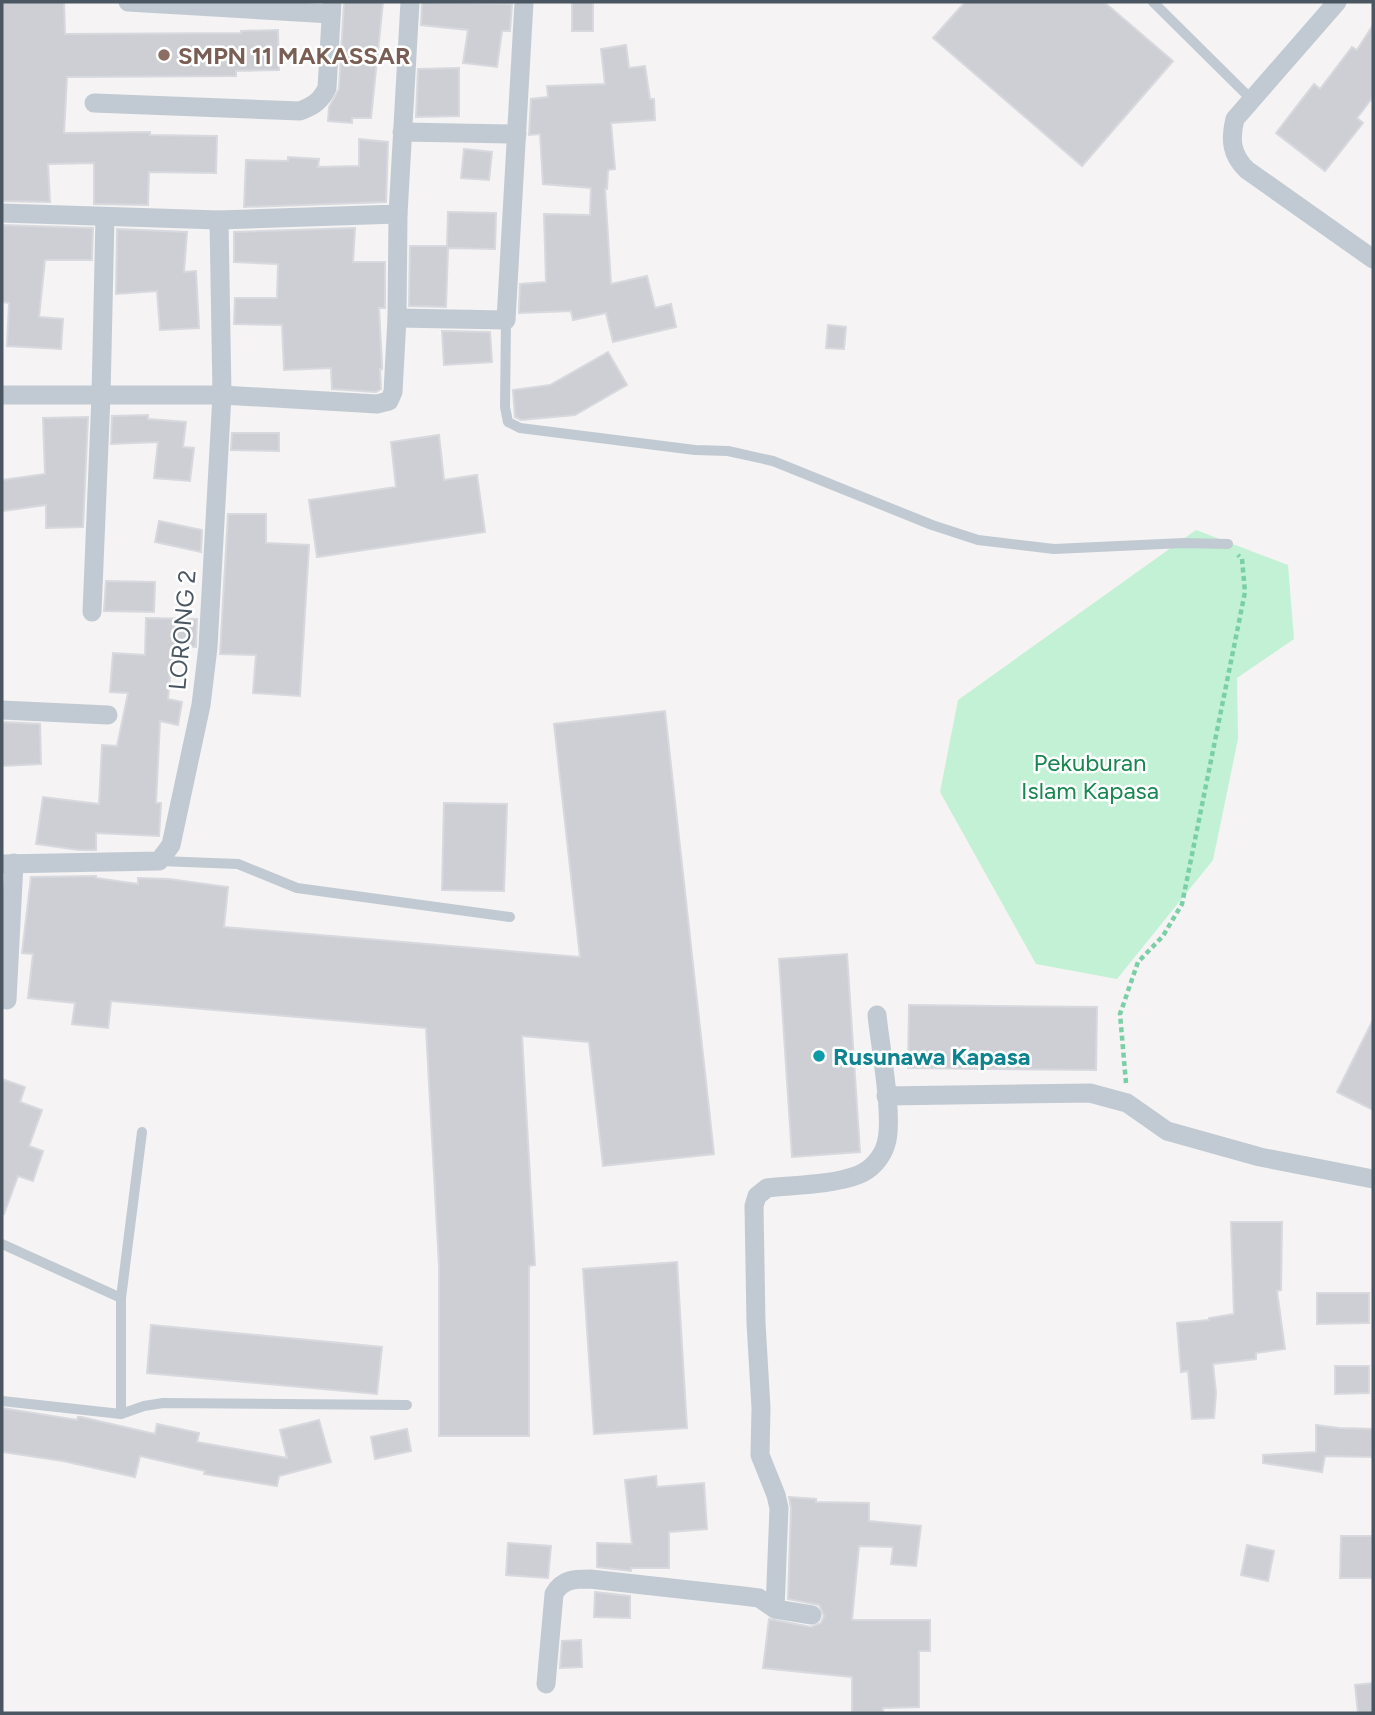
<svg xmlns="http://www.w3.org/2000/svg" width="1375" height="1715" viewBox="0 0 1375 1715" font-family="Figtree,sans-serif">
<rect width="100%" height="100%" fill="#f5f3f3"/>
<!-- green -->
<polygon fill="#c3f1d5" points="1196,530 1288,565 1294,639 1237,678 1238,739 1213,860 1117,979 1036,964 940,792 958,700"/>
<!-- building -->
<g fill="#cdcfd5" stroke="#d7d9de" stroke-width="2">
<polygon points="2,2 64,2 65,34 241,33 241,31 278,30 279,70 236,71 236,76 67,77 64,133 150,132 150,135 217,136 216,173 149,172 148,205 94,204 94,163 48,164 50,202 2,201"/>
<polygon points="344,2 383,2 371,118 352,118 352,123 328,121 329,107 339,89"/>
<polygon points="422,2 512,4 510,31 502,31 497,67 463,63 468,30 421,25"/>
<rect x="572" y="2" width="21" height="29"/>
<polygon points="965,2 1104,2 1173,61 1082,166 933,38"/>
<polygon points="1373,25 1373,97 1357,118 1363,123 1325,171 1276,133 1314,84 1320,89 1352,47 1357,50"/>
<polygon points="626,45 629,68 645,66 650,99 654,99 655,120 611,123 615,169 608,170 607,189 605,189 611,284 647,276 655,308 671,304 676,327 613,342 606,313 573,320 571,311 519,313 519,307 520,284 546,282 544,214 590,215 591,188 543,184 540,134 529,135 531,99 548,97 547,86 605,84 601,49"/>
<polygon points="459,68 459,116 416,117 418,69"/>
<polygon points="359,139 388,142 386,202 244,207 246,160 288,161 288,157 319,159 318,167 359,166"/>
<polygon points="464,149 492,152 489,180 461,178"/>
<polygon points="448,212 496,213 495,249 448,248 446,307 409,306 410,246 447,246"/>
<polygon points="2,225 93,228 92,260 45,260 39,317 63,319 61,349 7,346 9,303 2,302"/>
<polygon points="355,228 353,262 385,262 385,308 379,308 382,364 382,369 380,369 381,389 376,392 332,389 331,368 284,370 282,325 234,324 235,298 277,298 278,264 234,262 234,232"/>
<polygon points="117,229 187,232 184,272 196,271 199,328 160,330 157,291 116,294"/>
<polygon points="828,325 846,327 844,349 826,348"/>
<polygon points="442,331 490,332 492,362 444,365"/>
<polygon points="608,352 627,385 575,415 521,420 515,417 513,390 550,385"/>
<polygon points="148,415 148,419 186,422 183,447 194,448 190,481 154,478 158,442 111,444 112,416"/>
<polygon points="88,417 83,527 46,528 46,505 2,511 2,480 45,474 43,418"/>
<polygon points="232,433 279,433 279,451 231,450"/>
<polygon points="439,435 444,480 477,475 485,532 317,557 309,500 396,487 391,442"/>
<polygon points="228,514 266,514 266,543 309,545 300,696 253,693 256,655 220,654"/>
<polygon points="159,521 202,530 201,552 155,542"/>
<polygon points="106,581 155,582 154,612 104,611"/>
<polygon points="146,618 197,619 196,647 173,646 168,699 182,702 178,725 160,721 156,803 161,803 159,836 96,833 96,850 79,850 36,844 43,797 99,804 102,745 117,746 128,693 110,692 113,653 145,655"/>
<polygon points="665,711 714,1154 603,1166 589,1042 522,1036 535,1265 529,1266 529,1436 439,1436 439,1266 426,1028 111,1001 108,1028 72,1024 75,1003 28,998 33,954 22,953 31,877 96,876 96,878 138,884 138,878 169,879 228,887 224,927 580,957 554,724"/>
<polygon points="2,722 40,724 41,764 2,766"/>
<polygon points="444,803 507,804 504,891 442,890"/>
<polygon points="847,954 860,1152 792,1157 779,959"/>
<polygon points="909,1005 1097,1007 1096,1070 908,1068"/>
<polygon points="1373,1020 1373,1110 1337,1092"/>
<polygon points="2,1079 25,1087 20,1102 42,1110 29,1146 43,1151 33,1181 18,1176 4,1214 2,1214"/>
<polygon points="1231,1222 1282,1222 1281,1290 1277,1291 1285,1349 1256,1353 1256,1359 1213,1364 1216,1393 1214,1418 1192,1419 1188,1371 1181,1372 1177,1323 1209,1320 1209,1318 1234,1314"/>
<polygon points="677,1262 687,1428 594,1434 583,1269"/>
<polygon points="1317,1293 1369,1293 1369,1323 1317,1324"/>
<polygon points="151,1325 382,1347 377,1394 147,1373"/>
<polygon points="1335,1366 1369,1366 1369,1393 1335,1394"/>
<polygon points="2,1408 77,1420 78,1417 81,1417 155,1434 157,1424 199,1433 197,1442 287,1458 280,1430 319,1420 331,1462 279,1476 277,1486 204,1474 205,1471 140,1456 135,1477 63,1461 2,1452"/>
<polygon points="1316,1425 1339,1428 1373,1429 1372,1457 1325,1456 1322,1472 1263,1463 1263,1455 1316,1452"/>
<polygon points="407,1429 411,1451 375,1459 371,1437"/>
<polygon points="656,1476 657,1487 704,1483 707,1529 669,1532 669,1568 631,1568 631,1571 597,1567 597,1543 632,1544 625,1480"/>
<polygon points="789,1497 816,1499 816,1502 869,1503 869,1521 921,1526 916,1566 891,1564 893,1547 859,1546 852,1620 930,1620 930,1651 919,1651 919,1707 883,1708 883,1713 852,1713 852,1677 763,1668 769,1619 811,1627 821,1623 824,1616 819,1605 788,1599 791,1508"/>
<polygon points="1341,1536 1372,1536 1372,1578 1340,1578"/>
<polygon points="508,1543 551,1546 548,1578 506,1575"/>
<polygon points="1247,1545 1274,1551 1268,1581 1241,1575"/>
<polygon points="595,1592 630,1596 630,1618 594,1617"/>
<polygon points="581,1640 582,1667 560,1668 562,1641"/>
<polygon points="1373,1683 1373,1713 1358,1713 1355,1685"/>
</g>
<g fill="none" stroke-linecap="round" stroke-linejoin="round">
<!-- path -->
<polyline stroke="#7ad0a6" stroke-width="4.5" stroke-dasharray="5 3.5" stroke-linecap="butt" points="1126,1083 1120,1014 1138,962 1163,936 1182,904 1245,592 1242,559 1238,555"/>
<!-- lane -->
<g stroke="#c1cad2" stroke-width="10">
<polyline points="1153,2 1251,99"/>
<polyline points="506,320 505,407 508,422 520,428 695,450 728,451 773,461 932,525 978,540 1054,549 1184,543 1228,544"/>
<polyline points="160,861 238,864 297,888 510,917"/>
<polyline points="2,1244 121,1298 142,1132"/>
<polyline points="2,1401 121,1414 144,1406 163,1403 407,1405"/>
<polyline points="121,1414 121,1298"/>
</g>
<!-- street -->
<g stroke="#c1cad2" stroke-width="19">
<polyline points="128,2 331,14"/>
<path d="M1337 2 1235 119C1230 139 1231 155 1247 170L1373 259"/>
<path d="M94 103 300 111C313 106 321 101 327 88L332 2"/>
<polyline points="402,132 517,134"/>
<polyline points="2,213 219,220 398,214 410,2"/>
<polyline points="397,318 506,320 524,2"/>
<polyline points="2,395 222,395 219,220"/>
<polyline points="92,612 101,396 105,217"/>
<polyline points="2,710 108,715"/>
<polyline points="2,864 159,861 171,845 201,705 208,647 222,395 377,404 389,401 393,392 397,318 398,214"/>
<polyline points="7,1000 14,863"/>
<polyline points="886,1096 1090,1093 1127,1103 1167,1131 1260,1157 1373,1179"/>
<path d="M812 1615 775 1609 779 1508 776 1495 760 1455 761 1408 756 1323 754 1206 757 1196 767 1188C794 1185 832 1185 858 1175 871 1170 882 1158 886 1144 894 1118 880 1046 877 1015"/>
<path d="M546 1684 554 1594C562 1579 575 1579 590 1579L743 1596 759 1598 775 1609"/>
</g>
</g>
<!-- markers -->
<circle fill="#8d6e63" stroke="#fff" stroke-width="2.5" cx="164" cy="55" r="7"/>
<circle fill="#0f9aa8" stroke="#fff" stroke-width="2.5" cx="819" cy="1056" r="7"/>
<g text-anchor="middle" dominant-baseline="central" stroke-width="5" stroke-linejoin="round" paint-order="stroke">
<!-- education labels -->
<g font-size="24" font-weight="bold" fill="#785e54" stroke="#fff" text-anchor="start">
<text x="178" y="55">SMPN 11 MAKASSAR</text>
</g>
<!-- street labels -->
<g font-size="24" fill="#4a5661" stroke="#fff">
<text transform="translate(182 630) rotate(-85)">LORONG 2</text>
</g>
<!-- park labels -->
<g font-size="24" fill="#17864f" stroke="#fff">
<text x="1090" y="762">Pekuburan<tspan x="1090" dy="28">Islam Kapasa</tspan></text>
</g>
<!-- culture labels -->
<g font-size="24" font-weight="bold" fill="#0d838f" stroke="#fff" text-anchor="start">
<text x="833" y="1056">Rusunawa Kapasa</text>
</g>
</g>
<!-- border -->
<rect width="1375" height="1715" fill="none" stroke="#4a5661" stroke-width="7"/>
</svg>
